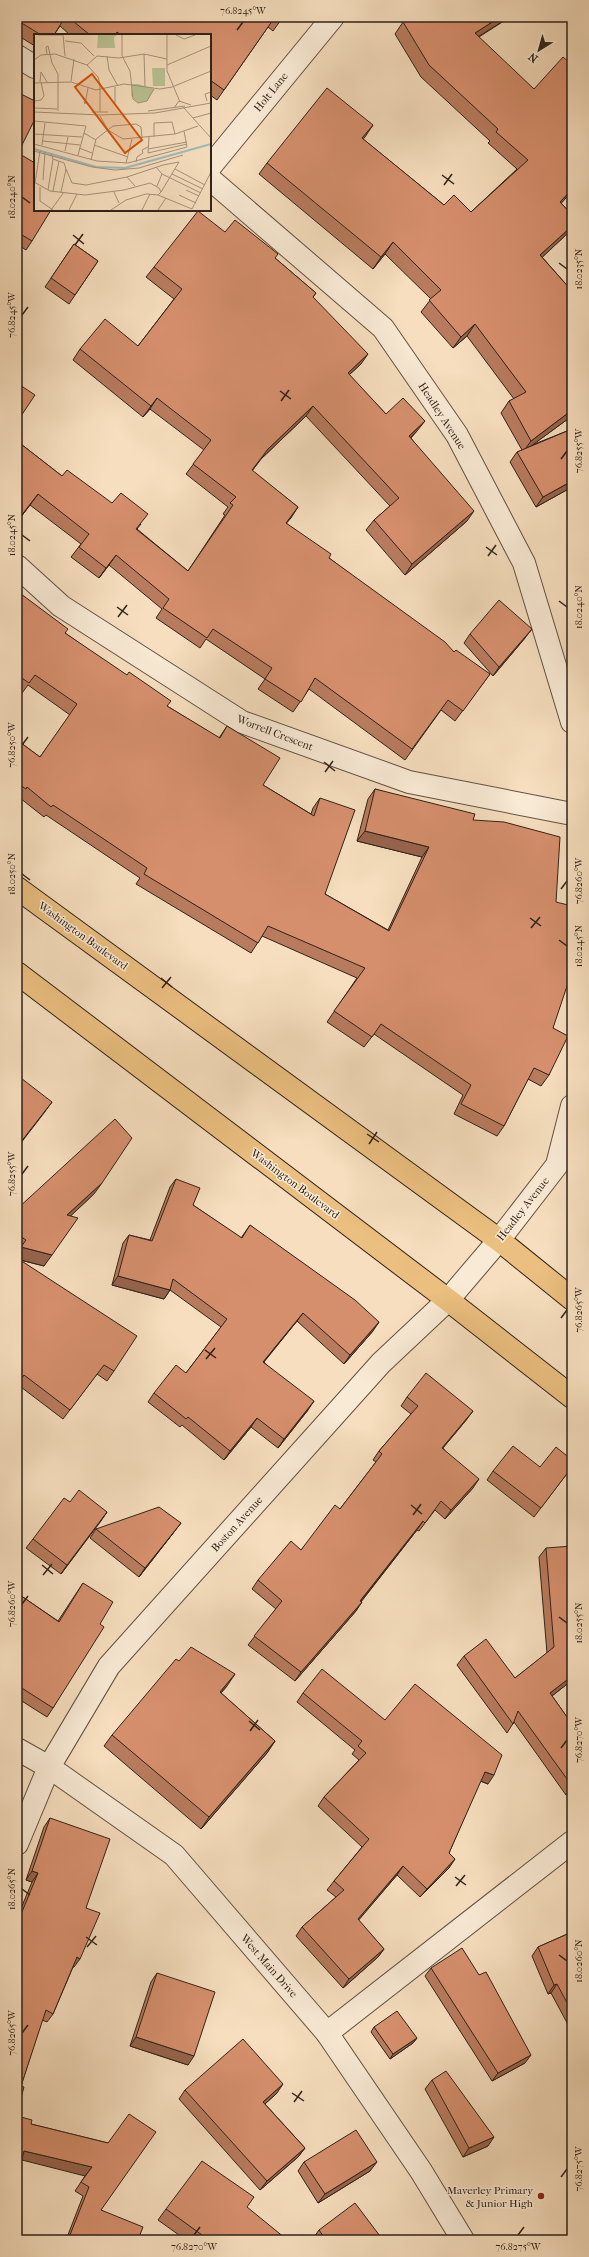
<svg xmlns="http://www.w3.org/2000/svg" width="589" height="2257" viewBox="0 0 589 2257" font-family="'IM FELL French Canon',serif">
<rect width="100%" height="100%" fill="#f6debe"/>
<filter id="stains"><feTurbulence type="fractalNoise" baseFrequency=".005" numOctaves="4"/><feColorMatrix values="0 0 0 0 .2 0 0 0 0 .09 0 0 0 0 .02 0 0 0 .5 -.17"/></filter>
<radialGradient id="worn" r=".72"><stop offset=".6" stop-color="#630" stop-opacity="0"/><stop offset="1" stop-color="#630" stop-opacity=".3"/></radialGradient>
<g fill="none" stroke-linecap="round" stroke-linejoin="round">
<!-- street casing -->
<g stroke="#625142" stroke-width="24">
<g id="street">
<polyline points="17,56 35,67"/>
<polyline points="210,167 333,17"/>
<polyline points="210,179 383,328 457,435 524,563 572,722"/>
<polyline points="17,566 61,606 242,722 409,782 572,814"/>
<polyline points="17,1749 49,1767 174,1855 327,2033 421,2171 463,2240"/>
<polyline points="17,1844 49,1767 109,1666 381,1363 448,1300 499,1240 557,1165 572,1106"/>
<polyline points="327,2033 572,1842"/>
</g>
</g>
<!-- highway casing -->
<g stroke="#302218" stroke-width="24">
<g id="highway">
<polyline points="17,888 499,1240 572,1299"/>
<polyline points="17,973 448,1300 572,1397"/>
</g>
</g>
<!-- street -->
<use href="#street" stroke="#f9ead5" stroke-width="22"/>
<!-- highway -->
<use href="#highway" stroke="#ebbf7f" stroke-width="22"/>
</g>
<!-- wall -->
<g fill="#b87b5e" stroke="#302218">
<polygon points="17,17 283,17 273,31 268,27 217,100 210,95 210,35 70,35 60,26 54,35 35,35 35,46 17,35"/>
<polygon points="510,17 479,37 561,203 572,215 572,228 569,232 542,257 572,291 572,416 532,445 572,429 572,487 536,507 510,462 517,452 522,450 501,413 509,401 514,399 467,336 453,348 421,312 431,299 385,254 373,269 259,174 267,163 363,139 444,205 471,212 517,169 488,143 490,141 421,77 395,34 403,22"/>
<polygon points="17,92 18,153 32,241 26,250 17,244"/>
<polygon points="225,232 275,258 316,293 313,297 361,364 349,375 386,414 417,431 411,438 467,521 405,575 366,530 374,520 390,506 306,416 261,459 252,471 298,507 286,523 329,558 454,652 490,674 455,721 441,710 405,760 309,689 293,712 258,689 265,679 206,639 200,648 156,618 162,609 109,565 99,578 71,557 81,544 30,505 17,522 17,441 62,476 141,524 137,529 188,571 225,515 223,514 228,507 186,474 204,450 150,409 143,417 73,360 80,349 138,346 174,299 146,277 154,267"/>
<polygon points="74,244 98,261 69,304 45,287"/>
<polygon points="17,591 65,633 167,706 219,738 227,726 263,785 311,814 313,808 320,798 325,894 388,930 422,857 357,841 368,799 375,789 473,820 556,902 553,1028 549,1075 541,1086 528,1079 504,1126 497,1136 454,1114 463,1095 374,1034 364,1047 327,1022 357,978 262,936 251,953 136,884 140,878 46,815 44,817 20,798 18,799 17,798 17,740 40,757 70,715 28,685 22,693 17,690"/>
<polygon points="470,634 525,638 493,676 464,643"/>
<polygon points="176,1179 193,1205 241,1238 250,1225 373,1331 344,1364 297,1321 264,1362 308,1410 278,1448 251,1427 224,1460 182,1425 180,1427 148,1402 154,1393 186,1373 221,1327 170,1290 164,1299 112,1285 123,1243 129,1235 150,1240 170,1187"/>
<polygon points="94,1194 70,1216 44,1266 20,1260 114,1371 107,1381 97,1374 63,1419 17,1384 17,1385 17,1252 18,1251 17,1250 17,1209"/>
<polygon points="407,1397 467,1419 443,1448 473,1488 445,1519 435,1510 419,1531 417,1530 361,1602 356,1611 295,1681 248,1645 276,1609 252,1589 258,1580 301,1550 340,1509 376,1462 373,1460 379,1451 411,1414 401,1406"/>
<polygon points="540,1467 572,1467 534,1517 487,1480 493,1471"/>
<polygon points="107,1512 61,1574 26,1548 33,1539"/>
<polygon points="96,1529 174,1532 139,1577 90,1538"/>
<polygon points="546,1548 571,1681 552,1696 572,1724 572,1791 566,1795 514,1722 507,1733 457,1665 464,1656 515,1678 547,1653 539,1557"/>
<polygon points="83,1583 100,1624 53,1708 47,1717 17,1698 17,1593 58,1621"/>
<polygon points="227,1686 221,1693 275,1741 267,1753 201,1829 104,1746 112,1735"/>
<polygon points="303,1693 385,1720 488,1784 480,1781 449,1853 449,1868 420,1897 397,1875 358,1920 384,1949 378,1957 343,1988 296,1936 302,1927 336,1897 327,1890 334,1881 362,1847 318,1806 324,1797 359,1760 352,1754 355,1750 297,1702"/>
<polygon points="50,1818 86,1908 74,1967 73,1967 53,2014 47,2022 42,2020 21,2086 17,2112 17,1918 32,1882 26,1880 44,1827"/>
<polygon points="572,1932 572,2032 551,1993 548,1994 532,1956 538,1947"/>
<polygon points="431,1968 525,2063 492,2081 425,1976"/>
<polygon points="157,1973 188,2065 130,2046 151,1982"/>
<polygon points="374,2027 417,2038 413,2043 390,2059 371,2032"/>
<polygon points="432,2080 488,2146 463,2157 425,2089"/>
<polygon points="185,2090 277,2093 265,2104 305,2148 298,2157 260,2190 179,2099"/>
<polygon points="31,2124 108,2143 101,2210 138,2240 66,2240 83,2196 75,2191 85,2176"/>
<polygon points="304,2162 370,2171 318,2203 298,2171"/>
<polygon points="166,2209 284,2240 186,2240 158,2220"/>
<polygon points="319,2230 383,2240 312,2240"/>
</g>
<!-- shaded-wall -->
<g fill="#96644c" stroke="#302218">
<polygon points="500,17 510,17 466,44 475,33"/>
<polygon points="373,125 365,137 354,150 362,138"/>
<polygon points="572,189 572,191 552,214 560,202"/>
<polygon points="572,226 572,228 569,232 532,267 540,255"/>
<polygon points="393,242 385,254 373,269 381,257"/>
<polygon points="475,324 467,336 453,348 461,337"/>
<polygon points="368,354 361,364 340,383 348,373"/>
<polygon points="157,398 150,409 143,417 151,406"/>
<polygon points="313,406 306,416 261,459 244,481 268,449"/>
<polygon points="572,410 572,416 523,452 531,441"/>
<polygon points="425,421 417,431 402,446 409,436"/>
<polygon points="572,481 572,487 536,507 543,497"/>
<polygon points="38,494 30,505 17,522 21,516"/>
<polygon points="298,507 291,518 278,533 286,523"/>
<polygon points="474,511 467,521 405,575 412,564"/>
<polygon points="116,555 109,565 99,578 106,568"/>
<polygon points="532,629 525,638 493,676 499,667"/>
<polygon points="365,831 429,847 422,857 357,841"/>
<polygon points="52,1102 44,1113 17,1148 17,1147"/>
<polygon points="102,1183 94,1194 60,1226 67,1215"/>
<polygon points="21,1247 52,1255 44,1266 17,1259 17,1253"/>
<polygon points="118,1276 170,1290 164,1299 112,1285"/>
<polygon points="303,1313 297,1321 257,1370 263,1362"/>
<polygon points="379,1322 373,1331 344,1364 350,1355"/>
<polygon points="314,1401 308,1410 278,1448 284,1439"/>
<polygon points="473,1411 467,1419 436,1456 442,1448"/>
<polygon points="257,1418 251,1427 224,1460 230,1451"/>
<polygon points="479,1479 473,1488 445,1519 451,1510"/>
<polygon points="107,1512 101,1521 61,1574 67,1565"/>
<polygon points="423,1521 417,1530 354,1610 360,1601"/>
<polygon points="181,1523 139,1577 145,1568"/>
<polygon points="362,1602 356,1611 295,1681 301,1672"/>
<polygon points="235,1674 227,1686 211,1704 220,1692"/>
<polygon points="572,1676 572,1681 571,1681 544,1702 550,1693"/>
<polygon points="275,1741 267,1753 201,1829 209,1817"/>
<polygon points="485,1772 494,1775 488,1784 478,1780"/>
<polygon points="572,1787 572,1791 566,1795"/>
<polygon points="455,1859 449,1868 420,1897 427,1889"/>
<polygon points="403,1866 397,1875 352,1928 358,1919"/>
<polygon points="32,1871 38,1873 32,1882 26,1880"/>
<polygon points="384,1949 378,1957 343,1988 349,1979"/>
<polygon points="77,1957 80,1959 74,1967 71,1966"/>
<polygon points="557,1984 551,1993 548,1994 554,1985"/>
<polygon points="136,2037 194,2056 188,2065 130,2046"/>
<polygon points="417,2038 413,2043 390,2059 393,2054"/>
<polygon points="531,2055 525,2063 492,2081 498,2073"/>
<polygon points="283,2084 277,2093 257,2111 263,2102"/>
<polygon points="494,2137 488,2146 463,2157 469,2148"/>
<polygon points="305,2148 298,2157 260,2190 267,2181"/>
<polygon points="24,2151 92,2167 85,2176 18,2159"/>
<polygon points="377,2162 370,2171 318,2203 325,2194"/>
</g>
<!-- building -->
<g fill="#d68f6d" stroke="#302218">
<polygon points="17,17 65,17 54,35 41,35 17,20"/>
<polygon points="68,17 275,17 224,90 210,80 210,35 121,35 117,32 115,35 90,35"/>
<polygon points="275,17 283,17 280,20"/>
<polygon points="411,17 500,17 475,33 534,89 563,57 572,65 572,189 560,202 572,215 572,226 540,255 572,291 572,410 531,441 509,401 526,392 475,324 461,337 429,300 441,290 393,242 381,257 267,163 327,88 373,125 362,138 444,205 454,195 471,212 528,160 496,132 498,129 429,65 403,22"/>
<polygon points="17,92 35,101 35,119 18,153 35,163 35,210 51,210 32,241 17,232"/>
<polygon points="198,211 225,232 235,220 278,254 275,258 316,293 313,297 368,354 348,373 386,414 403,398 425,421 409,436 474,511 412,564 374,520 399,498 313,406 268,449 252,470 298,507 286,523 331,554 329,558 445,642 454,652 456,650 490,674 463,711 448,700 412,749 315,678 301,702 265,679 272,668 213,629 207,638 163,608 169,599 116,555 106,568 79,547 89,534 38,494 21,516 17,513 17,441 62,476 67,470 112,503 121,493 148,514 136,529 188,571 233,505 230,503 236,497 193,464 211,440 157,398 151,406 80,349 105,319 138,346 182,289 154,267"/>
<polygon points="74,244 98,261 75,295 51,278"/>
<polygon points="17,383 35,395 17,422"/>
<polygon points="572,429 572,481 543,497 517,452"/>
<polygon points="17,591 68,629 65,633 127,675 129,672 171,701 167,706 220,738 227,726 280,758 263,785 314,816 320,798 355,810 325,894 389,931 429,847 365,831 375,789 475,814 473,820 504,822 560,837 556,902 572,906 572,963 571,966 572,966 572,971 553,1028 568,1036 549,1075 534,1068 504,1126 461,1104 471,1085 381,1024 372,1037 334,1011 365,968 268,926 258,943 144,874 147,868 53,805 51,807 27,787 26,789 17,783 17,740 40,757 77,704 35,675 29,683 19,676 17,680"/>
<polygon points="499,600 532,629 499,667 470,634"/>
<polygon points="17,1075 52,1102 17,1147"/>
<polygon points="115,1119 132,1138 102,1183 67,1215 78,1218 52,1255 21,1247 26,1240 17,1234 17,1209"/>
<polygon points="176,1179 200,1188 193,1205 242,1238 250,1225 355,1300 379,1322 350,1355 303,1313 263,1362 314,1401 284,1439 257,1418 230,1451 188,1417 186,1419 154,1393 176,1365 186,1373 227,1319 173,1279 170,1290 118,1276 129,1235 152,1241"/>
<polygon points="17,1258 137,1336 114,1371 104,1365 70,1410 24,1375 17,1385"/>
<polygon points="426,1373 473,1411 442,1448 479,1479 451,1510 441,1501 425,1523 423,1521 360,1601 362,1602 301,1672 254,1636 282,1601 258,1580 291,1541 301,1550 335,1505 340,1509 382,1454 379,1451 418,1406 407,1397"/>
<polygon points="513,1446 540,1467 556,1447 572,1460 572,1467 541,1508 493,1471"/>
<polygon points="79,1490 107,1512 67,1565 33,1539 64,1498 70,1502"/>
<polygon points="159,1507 181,1523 145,1568 96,1529"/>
<polygon points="572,1546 572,1676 550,1693 572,1724 572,1786 518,1711 513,1724 464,1656 486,1639 515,1678 554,1647 546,1548"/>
<polygon points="83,1583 113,1602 100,1624 104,1627 53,1708 17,1685 17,1593 59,1622"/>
<polygon points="191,1647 235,1674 220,1692 275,1741 209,1817 112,1735 176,1659 179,1661"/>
<polygon points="322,1669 385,1720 415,1684 502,1755 494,1775 485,1772 449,1853 455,1859 427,1889 403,1866 358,1919 384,1949 349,1979 302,1927 344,1890 334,1881 369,1839 324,1797 366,1753 358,1746 362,1741 303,1693"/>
<polygon points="50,1818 110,1839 86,1908 100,1913 80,1959 77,1957 53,2014 46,2010 21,2086 24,2087 17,2112 17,1924 38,1873 32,1871"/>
<polygon points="572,1932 572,2012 557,1984 554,1985 538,1947"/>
<polygon points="462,1948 479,1975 486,1972 531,2055 498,2073 431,1968"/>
<polygon points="157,1973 215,1992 194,2056 136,2037"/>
<polygon points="397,2011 417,2038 393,2054 374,2027"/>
<polygon points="243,2039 283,2084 263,2102 305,2148 267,2181 185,2090"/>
<polygon points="446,2071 494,2137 469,2148 432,2080"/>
<polygon points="129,2114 156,2132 101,2210 143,2227 138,2240 68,2240 89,2187 81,2182 92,2167 24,2151 19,2172 17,2171 17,2116 32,2120 31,2124 108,2143"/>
<polygon points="356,2130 377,2162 325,2194 304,2162"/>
<polygon points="202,2161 254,2197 247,2207 285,2238 284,2240 209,2240 166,2209"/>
<polygon points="355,2203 383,2240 326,2240 319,2230"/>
</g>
<!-- ticks -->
<path fill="none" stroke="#302218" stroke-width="1.5" d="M237 30 243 22M442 175 454 184M444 185 452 174M22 197 30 203M73 235 84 244M75 245 83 234M559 263 567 269M22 315 28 307M280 391 291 399M281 401 289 390M561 459 567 451M22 535 30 541M486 547 497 555M488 556 496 545M559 601 567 607M117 607 128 615M118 617 127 605M22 745 28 737M324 762 335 771M325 772 333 761M22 874 30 880M561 889 567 881M530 918 541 926M531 928 540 917M559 940 567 946M161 978 172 987M162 988 171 977M367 1134 379 1142M369 1144 377 1132M22 1174 28 1166M561 1318 567 1310M205 1350 216 1358M206 1359 215 1348M411 1505 422 1514M413 1515 421 1504M42 1565 53 1574M43 1575 52 1564M22 1604 28 1596M559 1617 567 1623M249 1721 260 1730M250 1731 258 1720M561 1748 567 1740M455 1877 466 1885M456 1886 465 1875M22 1889 30 1895M86 1937 97 1945M87 1947 96 1936M559 1955 567 1961M22 2033 28 2025M292 2093 304 2101M294 2102 302 2091M561 2177 567 2169M194 2235 200 2227M518 2235 524 2227"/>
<!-- markers -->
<circle fill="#8f2418" stroke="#f9ead5" stroke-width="1.5" cx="541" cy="2196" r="4"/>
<g text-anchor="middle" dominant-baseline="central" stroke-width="3" stroke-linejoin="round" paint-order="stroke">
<!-- street labels -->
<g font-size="11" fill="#302218" stroke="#f9ead5">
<text transform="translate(271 92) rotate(-51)">Holt Lane</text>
<text transform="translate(442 416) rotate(57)">Headley Avenue</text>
<text transform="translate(275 733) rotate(21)">Worrell Crescent</text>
<text transform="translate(83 936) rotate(36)">Washington Boulevard</text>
<text transform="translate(295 1184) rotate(37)">Washington Boulevard</text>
<text transform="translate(523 1209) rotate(-52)">Headley Avenue</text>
<text transform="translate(237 1524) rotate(-48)">Boston Avenue</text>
<text transform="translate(269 1966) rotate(49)">West Main Drive</text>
</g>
<!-- poi labels -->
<g font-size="11" fill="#302218" stroke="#f9ead5" text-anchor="end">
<text x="533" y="2190">Maverley Primary<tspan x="533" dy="13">&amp; Junior High</tspan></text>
</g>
</g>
<!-- overview -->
<g transform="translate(34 34)">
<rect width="177" height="177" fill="#f6debe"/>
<path d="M64 1H83L80 3 81 14H63ZM118 34H131V52H119ZM98 50H104L120 55 113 67 104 69 97 62Z" fill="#bac293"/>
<path fill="none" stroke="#9ebbb9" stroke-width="2" d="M0 115 62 133 91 134 177 110"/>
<path fill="none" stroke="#a7937c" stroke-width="1" d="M4 1H28M29 1 31 22M88 1V22L96 37 99 65 104 69 113 67 120 55M133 1V37L146 68M142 1 150 5 161 1M31 7 47 9 60 22M13 20 12 13 14 12 18 29 24 40V77M110 20 111 52M73 22 75 36 84 52M0 26 7 21 21 20 53 31 64 43 66 50V78M53 31 63 22 85 24 110 20 133 25M133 31 177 12M37 47 40 25M6 48 7 38 13 48M0 49 37 48 62 56 90 50 126 55 138 53 177 37M81 53V69M0 67 7 66 10 62 7 48M50 67 51 70 54 54M173 67 171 60 177 58M149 73 177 104M0 74 23 75M140 74 145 67 157 71M114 77 151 72M0 78 66 81 121 79 177 69M58 78H74M66 82 74 96 89 105 141 100 164 92M159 84 177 79M0 87 52 92 44 121M50 99 62 106M0 100 48 103M115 103 114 119 153 110M120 103V89L138 88 141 100M9 107 46 111M0 110 63 127 94 129 153 113 150 97M8 111 11 89M60 111 94 123M45 114 58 119M114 115 153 108M0 117 58 133 81 136 105 134 149 121M31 117 34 103M19 125 30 129 32 135 27 158M57 126 62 105 79 92 102 90 107 93 108 104M102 128 103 123 109 119 108 116 114 113M92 129 98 105M122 133 128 140 123 152M32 135 38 149 52 151 93 143 129 131 145 128 127 158M141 135 171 151M128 140 167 159M138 140 169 155M93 143 101 152M9 146 11 118M0 148 16 157 51 161 90 156 116 149 125 154 127 158 124 161M1 149 6 117M6 153V167L19 176M14 156 19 125 17 120M152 156 165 162M19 157 25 127M80 158 85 169M145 161 162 169M158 175 177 138M17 176 30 158M35 176 43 160M77 176 92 166 112 160 124 161 158 175M108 176 116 160M124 176 132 164"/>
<path fill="#d6540d" fill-opacity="0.15" stroke="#d6540d" stroke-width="2" d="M58 40 108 106 91 119 41 53Z"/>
<rect width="177" height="177" fill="none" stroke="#302218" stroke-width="2"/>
</g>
<!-- margin -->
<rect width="589" height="2257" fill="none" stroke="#f6debe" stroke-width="44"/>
<!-- north arrow -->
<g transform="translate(539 50) rotate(217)" stroke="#f9ead5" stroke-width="3" paint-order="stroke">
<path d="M0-3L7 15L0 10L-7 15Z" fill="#302218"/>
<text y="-6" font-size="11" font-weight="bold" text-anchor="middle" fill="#302218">N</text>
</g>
<rect x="22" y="22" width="545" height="2213" fill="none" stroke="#302218" stroke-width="1.5"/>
<g font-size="10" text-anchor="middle" fill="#302218">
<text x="243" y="14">76.8245°W</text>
<text transform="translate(11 197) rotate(-90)" y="4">18.0240°N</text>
<text transform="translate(578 269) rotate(-90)" y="4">18.0235°N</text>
<text transform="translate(11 315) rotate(-90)" y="4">76.8245°W</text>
<text transform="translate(578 451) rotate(-90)" y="4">76.8255°W</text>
<text transform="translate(11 535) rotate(-90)" y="4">18.0245°N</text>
<text transform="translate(578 607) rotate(-90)" y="4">18.0240°N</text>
<text transform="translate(11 745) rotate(-90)" y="4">76.8250°W</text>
<text transform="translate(11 874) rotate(-90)" y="4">18.0250°N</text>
<text transform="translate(578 881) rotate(-90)" y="4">76.8260°W</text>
<text transform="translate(578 946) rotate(-90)" y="4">18.0245°N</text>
<text transform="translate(11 1174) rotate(-90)" y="4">76.8255°W</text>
<text transform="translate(578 1310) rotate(-90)" y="4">76.8265°W</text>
<text transform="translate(11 1604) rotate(-90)" y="4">76.8260°W</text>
<text transform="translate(578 1623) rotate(-90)" y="4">18.0255°N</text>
<text transform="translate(578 1740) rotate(-90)" y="4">76.8270°W</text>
<text transform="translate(11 1889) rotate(-90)" y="4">18.0265°N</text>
<text transform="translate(578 1961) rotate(-90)" y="4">18.0260°N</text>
<text transform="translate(11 2033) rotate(-90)" y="4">76.8265°W</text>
<text transform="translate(578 2169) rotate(-90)" y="4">76.8275°W</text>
<text x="194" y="2250">76.8270°W</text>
<text x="518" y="2250">76.8275°W</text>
</g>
<rect width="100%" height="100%" filter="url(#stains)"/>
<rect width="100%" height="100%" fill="url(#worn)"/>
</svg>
